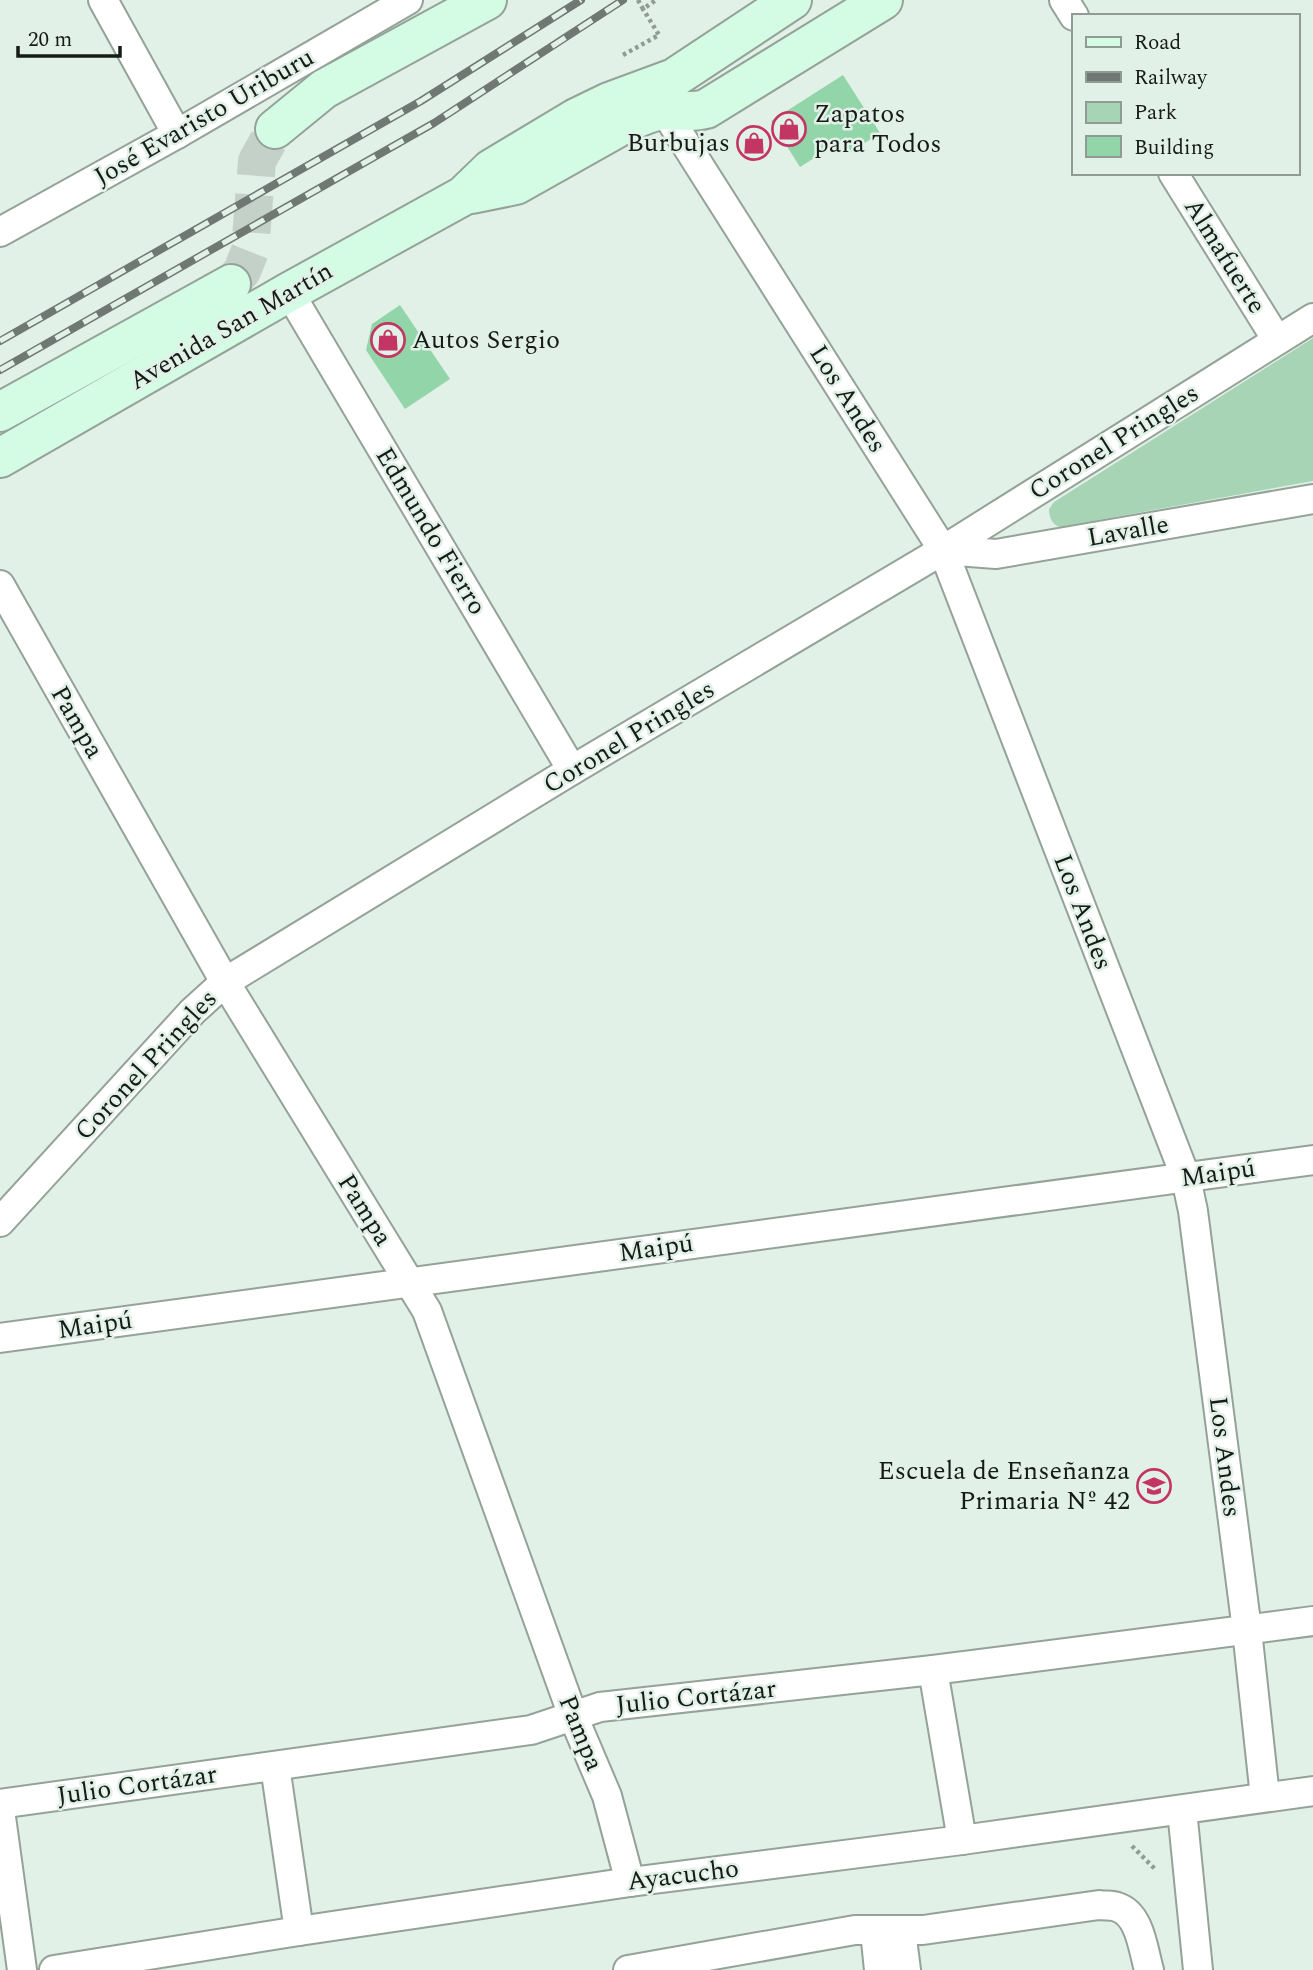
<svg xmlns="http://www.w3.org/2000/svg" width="1313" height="1970" viewBox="0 0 1313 1970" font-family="Spectral,serif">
<rect width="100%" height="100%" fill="#e2f1e7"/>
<!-- green -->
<path fill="#a8d4b6" d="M1313 338V481L1060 527C1052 525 1049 517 1049 509L1054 502Z"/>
<!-- building -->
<g fill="#91d5a9">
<polygon points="843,75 880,133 851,152 844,139 800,167 771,121"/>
<polygon points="400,305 450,379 405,409 366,350 372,324"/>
</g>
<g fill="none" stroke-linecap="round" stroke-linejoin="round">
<!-- secondary-tunnel -->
<polyline stroke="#c3d1c8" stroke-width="38" stroke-dasharray="38 19" stroke-linecap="butt" points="231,284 242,271 250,251 257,161 275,129"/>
<!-- street casing -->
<g stroke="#94a298" stroke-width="32">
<g id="street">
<polyline points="103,0 177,134"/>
<polyline points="1064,0 1074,16"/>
<polyline points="664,110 943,550 1186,1178 1193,1211 1247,1630 1265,1797"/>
<polyline points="1173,173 1277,340"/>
<polyline points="0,232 177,134 408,0"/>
<polyline points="289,292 572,770"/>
<polyline points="943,550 996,554 1313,499"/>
<polyline points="0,585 225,982 427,1311 573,1716 607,1796 630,1882"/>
<polyline points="0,1222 193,1011 225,982 572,770 943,550 1313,318"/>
<polyline points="0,1338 1313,1160"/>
<polyline points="933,1670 962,1840"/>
<polyline points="275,1766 299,1931"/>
<polyline points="0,1804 531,1730 600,1707 933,1670 1313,1621"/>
<polyline points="0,1810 22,1970"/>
<polyline points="1182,1810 1198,1970"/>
<polyline points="875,1931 879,1970"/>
<polyline points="901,1931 906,1970"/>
<polyline points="54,1970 299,1931 630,1882 962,1840 1313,1791"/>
<path d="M628 1970 855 1930H923L1099 1905C1105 1906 1112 1905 1117 1907 1140 1914 1143 1949 1149 1970"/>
</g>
</g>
<!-- secondary casing -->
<g stroke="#94a298" stroke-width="42">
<g id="secondary">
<polyline points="275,129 324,89 487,0"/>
<path d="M472 194 516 185 628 122C640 117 653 110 666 110 680 110 691 113 706 109L883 0"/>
<polyline points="0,412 231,284"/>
<polyline points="0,458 289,292 463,196 491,169 576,118 609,102 674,78 792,0"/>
</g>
</g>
<!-- path -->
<g stroke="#909b94" stroke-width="4.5" stroke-dasharray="3.5 3.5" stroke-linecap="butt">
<polyline points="638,0 643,9 656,0"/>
<polyline points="623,55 659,35 643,9"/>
<polyline points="1132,1846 1156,1870"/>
</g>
<!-- street -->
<use href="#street" stroke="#fff" stroke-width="28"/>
<!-- secondary -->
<use href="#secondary" stroke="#d4fce5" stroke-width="38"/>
<!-- rail casing -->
<g stroke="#6f7872" stroke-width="8">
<g id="rail">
<polyline points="0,341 421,101 581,0"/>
<polyline points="0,370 434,123 623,0"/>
</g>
</g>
<!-- rail -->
<use href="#rail" stroke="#e2f1e7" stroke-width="5" stroke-dasharray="16" stroke-linecap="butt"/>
</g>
<!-- icons -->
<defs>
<g id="shop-ring" transform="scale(1.75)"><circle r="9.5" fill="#e2f1e7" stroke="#c23564" stroke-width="1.5"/><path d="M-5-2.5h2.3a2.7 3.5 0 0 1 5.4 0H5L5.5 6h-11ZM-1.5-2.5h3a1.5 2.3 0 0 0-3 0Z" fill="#c23564"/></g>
<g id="school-ring" transform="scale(1.75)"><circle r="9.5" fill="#e2f1e7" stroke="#c23564" stroke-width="1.5"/><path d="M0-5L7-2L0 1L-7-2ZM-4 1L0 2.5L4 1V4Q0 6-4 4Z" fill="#c23564"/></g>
</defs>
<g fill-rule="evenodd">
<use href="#shop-ring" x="789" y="129"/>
<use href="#shop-ring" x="754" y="143"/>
<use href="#shop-ring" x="388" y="340"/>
<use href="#school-ring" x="1154" y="1486"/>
</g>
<g text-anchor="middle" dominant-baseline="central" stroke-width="5" stroke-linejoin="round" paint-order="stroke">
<!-- poi labels -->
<g font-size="26" fill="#161b18" stroke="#e2f1e7" text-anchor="start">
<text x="814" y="114">Zapatos<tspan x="814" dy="30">para Todos</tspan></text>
<text x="730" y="143" text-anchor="end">Burbujas</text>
<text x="412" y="340">Autos Sergio</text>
<text x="1130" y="1471" text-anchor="end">Escuela de Enseñanza<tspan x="1130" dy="30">Primaria Nº 42</tspan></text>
</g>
<!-- street labels -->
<g font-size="26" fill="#161b18" stroke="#e2f1e7">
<text transform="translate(204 117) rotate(-30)">José Evaristo Uriburu</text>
<text transform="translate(1225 256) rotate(58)">Almafuerte</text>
<text transform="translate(231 326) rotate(-30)">Avenida San Martín</text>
<text transform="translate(848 399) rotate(58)">Los Andes</text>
<text transform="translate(1114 442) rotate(-32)">Coronel Pringles</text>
<text transform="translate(431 531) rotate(59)">Edmundo Fierro</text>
<text transform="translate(1128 531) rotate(-10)">Lavalle</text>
<text transform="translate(77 722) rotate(60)">Pampa</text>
<text transform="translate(629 737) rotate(-31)">Coronel Pringles</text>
<text transform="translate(1083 912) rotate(69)">Los Andes</text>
<text transform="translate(146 1065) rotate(-47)">Coronel Pringles</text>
<text transform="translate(1218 1173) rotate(-8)">Maipú</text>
<text transform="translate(365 1210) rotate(58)">Pampa</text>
<text transform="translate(656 1248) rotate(-8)">Maipú</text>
<text transform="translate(95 1325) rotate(-8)">Maipú</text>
<text transform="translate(1225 1457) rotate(83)">Los Andes</text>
<text transform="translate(696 1697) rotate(-6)">Julio Cortázar</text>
<text transform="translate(581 1733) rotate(68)">Pampa</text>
<text transform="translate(137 1785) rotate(-8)">Julio Cortázar</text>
<text transform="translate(683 1875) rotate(-7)">Ayacucho</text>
</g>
</g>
<!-- legend -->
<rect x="1072" y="14" width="228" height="161" fill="#e2f1e7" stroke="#909b94" stroke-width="2"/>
<rect x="1086" y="37" width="35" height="10" fill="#d4fce5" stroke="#909b94" stroke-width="2"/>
<text x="1134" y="49" font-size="21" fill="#161b18">Road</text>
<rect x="1086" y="72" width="35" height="10" fill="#6f7872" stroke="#909b94" stroke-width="2"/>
<text x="1134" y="84" font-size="21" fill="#161b18">Railway</text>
<rect x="1086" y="102" width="35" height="21" fill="#a8d4b6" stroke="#909b94" stroke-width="2"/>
<text x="1134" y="119" font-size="21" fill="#161b18">Park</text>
<rect x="1086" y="136" width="35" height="21" fill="#91d5a9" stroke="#909b94" stroke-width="2"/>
<text x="1134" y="154" font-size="21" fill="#161b18">Building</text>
<!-- scale -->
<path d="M18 46v10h102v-10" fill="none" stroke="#161b18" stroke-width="3.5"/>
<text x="28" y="46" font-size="21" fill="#161b18" stroke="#e2f1e7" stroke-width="5" paint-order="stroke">20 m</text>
</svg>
